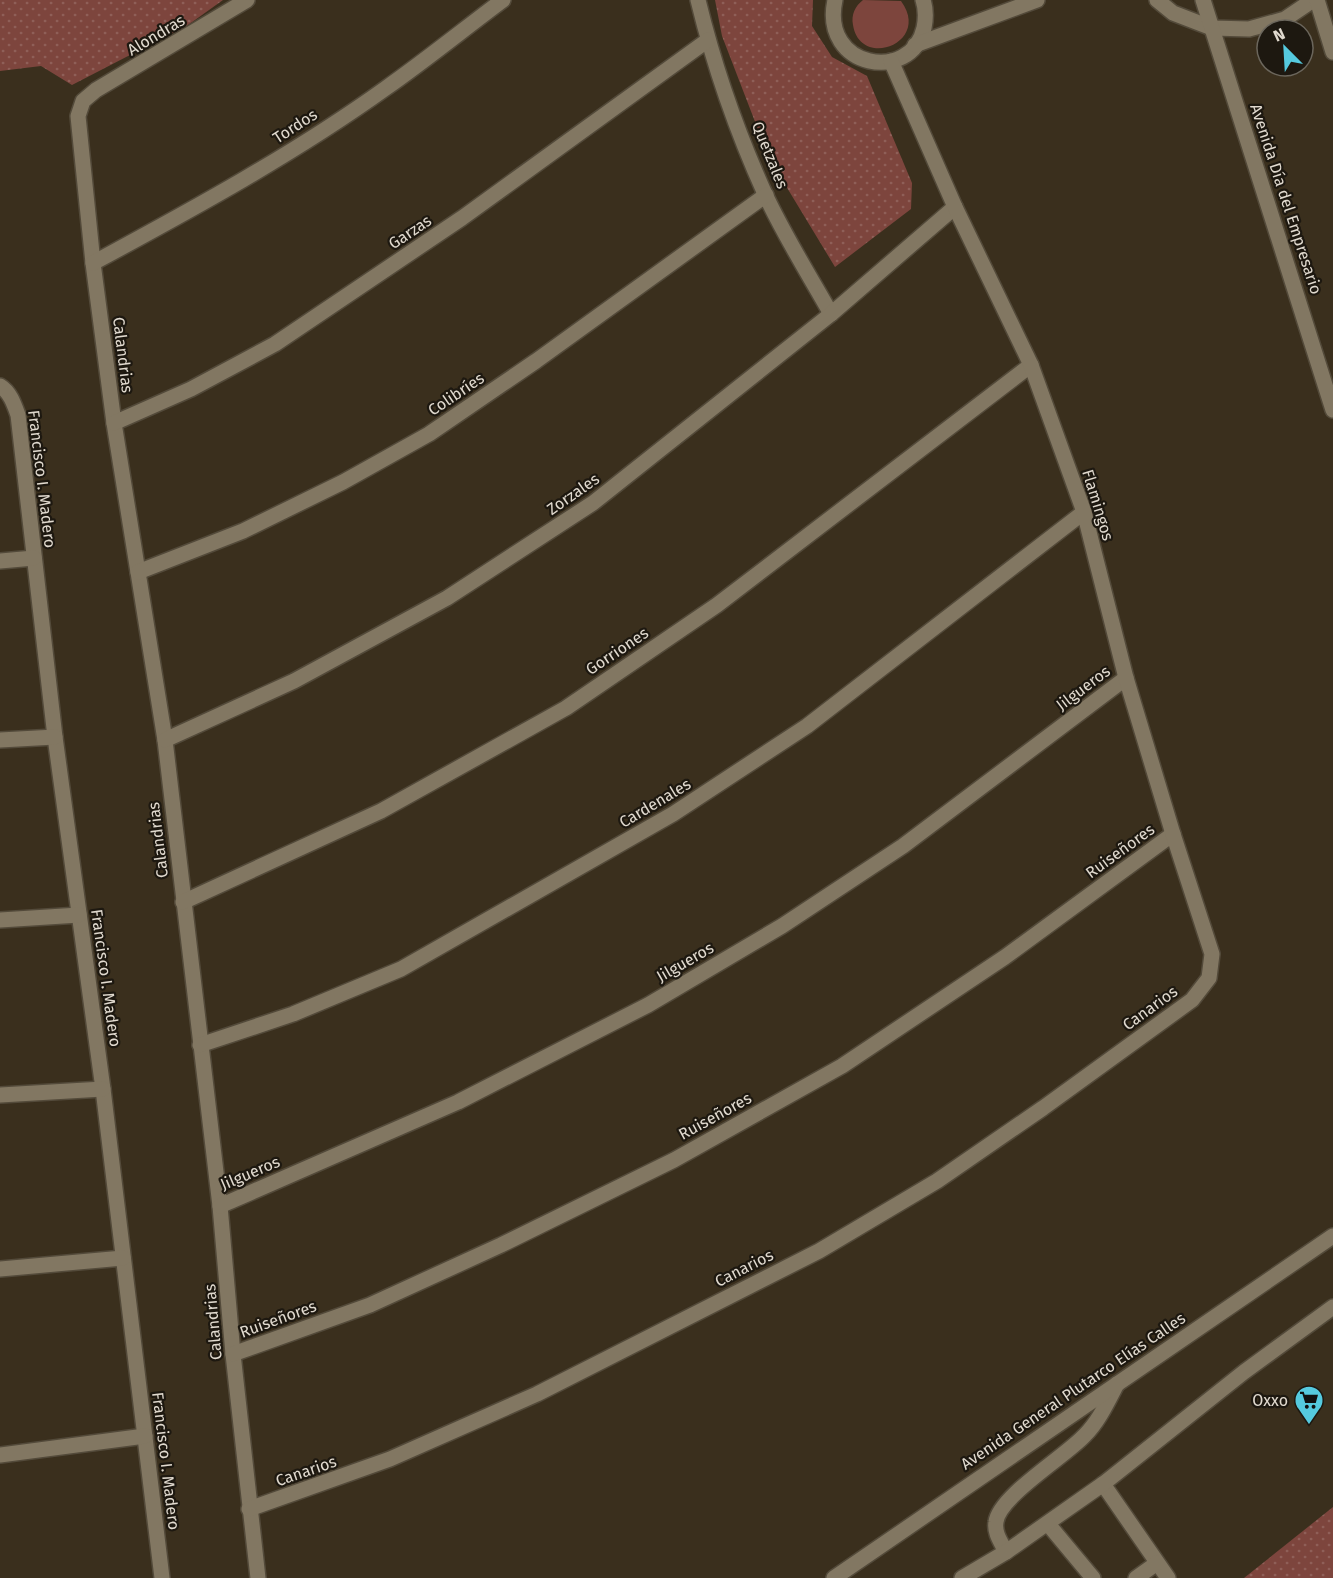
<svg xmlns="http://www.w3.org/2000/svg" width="1333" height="1578" viewBox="0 0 1333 1578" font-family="'Fira Sans',sans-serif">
<defs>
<pattern id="park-dots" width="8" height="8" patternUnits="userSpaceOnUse" patternTransform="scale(1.5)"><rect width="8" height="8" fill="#7d453d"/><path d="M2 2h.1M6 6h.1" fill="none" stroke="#8f5f58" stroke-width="1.8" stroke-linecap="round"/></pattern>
</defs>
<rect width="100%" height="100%" fill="#3a2f1d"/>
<!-- grass -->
<path fill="#7d453d" d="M863 0 901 1C932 43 860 70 853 25 851 15 855 6 863 0Z"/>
<!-- park -->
<g fill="url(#park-dots)">
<polygon points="0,0 223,0 188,25 72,85 41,66 0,71"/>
<polygon points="715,0 813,0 812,26 832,57 867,76 912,183 911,209 835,267 769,158 722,36"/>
<polygon points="1333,1507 1333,1578 1244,1578"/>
</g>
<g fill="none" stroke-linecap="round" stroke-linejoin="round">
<!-- street casing -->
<g stroke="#534a3a" stroke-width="18">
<g id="street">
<polyline points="247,0 96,90 83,101 78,116 93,263 114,423 165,740 220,1206 233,1354 258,1578"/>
<path d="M698 0C714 66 737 132 765 194 784 235 809 275 831 314"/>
<path d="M835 0C820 69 911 84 924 28 926 18 926 9 923 0"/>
<polyline points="1157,0 1173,13 1212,28 1249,29 1285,19 1313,0"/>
<polyline points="915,45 1037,0"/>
<path d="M93 263C193 209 294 154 386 88 426 60 464 29 503 0"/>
<path d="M0 386C10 392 14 404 18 415L55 737 103 1089 162 1578"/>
<polyline points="114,423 191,389 275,344 462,218 708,40"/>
<polyline points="0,561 34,558"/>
<polyline points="138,572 243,531 343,482 429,434 536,361 766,195"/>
<polyline points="0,740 55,737"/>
<polyline points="165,740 294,681 447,598 593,503 831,314 955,207"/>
<polyline points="183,902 381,811 566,708 717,605 1031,365"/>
<polyline points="0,920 79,915"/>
<polyline points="200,1045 293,1014 401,969 673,814 807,726 1084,512"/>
<polyline points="0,1095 103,1089"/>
<polyline points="220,1206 458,1102 648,1005 782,926 903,846 1126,678"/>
<polyline points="0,1269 123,1258"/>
<polyline points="233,1354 370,1305 501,1245 674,1160 842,1066 1005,957 1173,834"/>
<polyline points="0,1455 145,1436"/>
<polyline points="1103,1484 1168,1578"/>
<polyline points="249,1509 390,1459 537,1394 819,1251 937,1181 1043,1108 1192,1000 1209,978 1212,954 1173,834 1126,678 1084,512 1031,365 955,207 891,61"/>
<polyline points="1048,1524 1093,1578"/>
<polyline points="1136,1578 1157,1563"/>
</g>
</g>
<!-- secondary casing -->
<g stroke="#534a3a" stroke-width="18">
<g id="secondary">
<polyline points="1203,0 1333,410"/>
<polyline points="1317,0 1333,52"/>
<path d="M1006 1552C1001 1542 994 1533 996 1522 999 1496 1066 1456 1085 1435 1099 1421 1108 1401 1117 1384"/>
<polyline points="834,1578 1333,1236"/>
<polyline points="962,1578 1006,1552 1103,1484 1244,1372 1333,1307"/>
</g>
</g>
<!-- street -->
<use href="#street" stroke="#827762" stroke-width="15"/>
<!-- secondary -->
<use href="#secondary" stroke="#827762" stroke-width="15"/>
</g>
<!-- icons -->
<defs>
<g id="supermarket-pin" transform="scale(1.5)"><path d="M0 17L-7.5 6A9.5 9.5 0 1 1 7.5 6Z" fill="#55cadf" stroke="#1d1810"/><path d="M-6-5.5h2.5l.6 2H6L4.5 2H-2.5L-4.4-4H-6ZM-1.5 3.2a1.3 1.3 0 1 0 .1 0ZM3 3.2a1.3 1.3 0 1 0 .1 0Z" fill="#111"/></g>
</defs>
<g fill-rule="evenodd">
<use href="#supermarket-pin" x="1309" y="1400"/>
</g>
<g text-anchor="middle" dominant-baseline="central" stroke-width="4.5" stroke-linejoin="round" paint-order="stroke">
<!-- street labels -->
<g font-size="16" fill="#e1dacf" stroke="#1d1810">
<text transform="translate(156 35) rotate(-31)">Alondras</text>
<text transform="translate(295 126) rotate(-33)">Tordos</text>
<text transform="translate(770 155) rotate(68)">Quetzales</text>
<text transform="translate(1286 199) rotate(72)">Avenida Día del Empresario</text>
<text transform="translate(410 232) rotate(-34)">Garzas</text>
<text transform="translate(123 355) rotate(83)">Calandrias</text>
<text transform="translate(456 394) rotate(-34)">Colibríes</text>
<text transform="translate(42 479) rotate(83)">Francisco I. Madero</text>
<text transform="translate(573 494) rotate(-35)">Zorzales</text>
<text transform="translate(1098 505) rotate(73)">Flamingos</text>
<text transform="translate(617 651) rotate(-34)">Gorriones</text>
<text transform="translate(1083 688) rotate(-37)">Jilgueros</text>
<text transform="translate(655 803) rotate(-31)">Cardenales</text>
<text transform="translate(158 840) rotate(-97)">Calandrias</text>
<text transform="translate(1120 851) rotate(-36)">Ruiseñores</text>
<text transform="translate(685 962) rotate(-30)">Jilgueros</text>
<text transform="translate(106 978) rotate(82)">Francisco I. Madero</text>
<text transform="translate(1150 1008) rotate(-36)">Canarios</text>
<text transform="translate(715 1116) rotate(-29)">Ruiseñores</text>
<text transform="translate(250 1173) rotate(-23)">Jilgueros</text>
<text transform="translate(744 1268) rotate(-27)">Canarios</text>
<text transform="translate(278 1319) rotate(-20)">Ruiseñores</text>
<text transform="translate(213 1322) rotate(-95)">Calandrias</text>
<text transform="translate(1073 1391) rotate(-34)">Avenida General Plutarco Elías Calles</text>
<text transform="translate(166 1461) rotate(83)">Francisco I. Madero</text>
<text transform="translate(306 1471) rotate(-19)">Canarios</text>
</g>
<!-- poi labels -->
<g font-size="16" fill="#e1dacf" stroke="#1d1810" text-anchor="end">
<text x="1288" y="1400">Oxxo</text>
</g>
</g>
<!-- north arrow -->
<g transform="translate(1285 48) rotate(336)"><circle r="28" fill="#1d1810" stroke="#6b665c" stroke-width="1.5"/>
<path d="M0-4.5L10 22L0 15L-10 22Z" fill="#55cadf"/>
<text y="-9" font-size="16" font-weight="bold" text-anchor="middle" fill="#e1dacf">N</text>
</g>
</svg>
